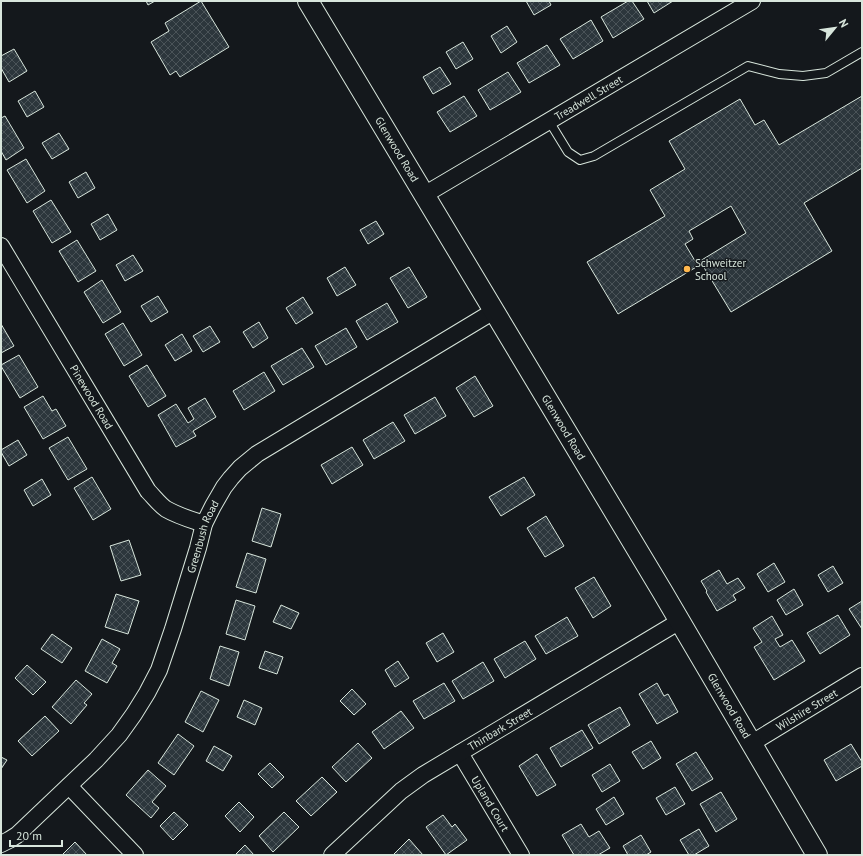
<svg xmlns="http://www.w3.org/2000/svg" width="863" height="856" viewBox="0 0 863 856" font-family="'PT Sans',sans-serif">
<defs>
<pattern id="building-cross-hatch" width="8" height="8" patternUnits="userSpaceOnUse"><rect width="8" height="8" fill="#2c363c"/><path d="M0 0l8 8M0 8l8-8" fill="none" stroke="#4a5358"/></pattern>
</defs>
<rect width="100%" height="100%" fill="#14181c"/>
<!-- building -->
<g fill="url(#building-cross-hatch)" stroke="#d8e6dc">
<polygon points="146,1 155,1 148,5"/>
<polygon points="201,1 229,47 180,77 176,71 170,75 151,42 169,31 165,23"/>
<polygon points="526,1 549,1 551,5 534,15"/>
<polygon points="628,1 632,1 644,19 613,38 601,17"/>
<polygon points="647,1 673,1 654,13"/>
<polygon points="591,20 603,41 573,59 560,39"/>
<polygon points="507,26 517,42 501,53 491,36"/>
<polygon points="463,42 473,59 456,69 446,52"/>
<polygon points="547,45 560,65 529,83 517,63"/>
<polygon points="14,49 27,71 9,82 1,68 1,56"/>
<polygon points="440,67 451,84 433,94 423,77"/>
<polygon points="508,72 521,92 490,110 478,90"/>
<polygon points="35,91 44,107 27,117 18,101"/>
<polygon points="464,96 477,116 450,132 437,112"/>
<polygon points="862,96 862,168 804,203 832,251 731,312 700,261 746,233 731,206 689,231 693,239 685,244 698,266 618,314 587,262 665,216 650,190 685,169 669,141 740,99 755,125 764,120 779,145"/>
<polygon points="5,116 24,148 6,160 1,151 1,118"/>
<polygon points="59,133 69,149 52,159 42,143"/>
<polygon points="26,159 45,191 27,203 7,170"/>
<polygon points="86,172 95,188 78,198 69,182"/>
<polygon points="51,200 71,232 52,243 33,211"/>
<polygon points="108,214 117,230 100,240 91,224"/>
<polygon points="376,221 384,234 368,244 360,230"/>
<polygon points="77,240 96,271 78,282 59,251"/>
<polygon points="133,255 143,271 125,281 116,265"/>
<polygon points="345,267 356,285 337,296 327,278"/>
<polygon points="409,267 427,297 408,308 390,278"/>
<polygon points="102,280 121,312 103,323 84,292"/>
<polygon points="158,296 168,312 151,322 141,306"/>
<polygon points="303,297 313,313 296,324 286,308"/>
<polygon points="387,303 398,322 367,340 356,321"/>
<polygon points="259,322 268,338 253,348 243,332"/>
<polygon points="123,323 142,355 124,366 105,334"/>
<polygon points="1,324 14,346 1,353"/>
<polygon points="210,326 220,342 203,352 193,336"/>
<polygon points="346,328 357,347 326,365 315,346"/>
<polygon points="182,334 192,351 175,361 165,345"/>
<polygon points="302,348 314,367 283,385 271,366"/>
<polygon points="19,355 38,387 20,398 1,366 1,365"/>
<polygon points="147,365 166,396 148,407 129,376"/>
<polygon points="264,372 275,391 244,410 233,391"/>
<polygon points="475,376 493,406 474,417 456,388"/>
<polygon points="43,396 52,411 56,409 66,426 43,439 24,407"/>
<polygon points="435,397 446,416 415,434 404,415"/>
<polygon points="205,398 216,417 193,431 196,436 176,447 158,415 176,404 188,423 194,419 188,408"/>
<polygon points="393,422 405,441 374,459 363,440"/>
<polygon points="68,437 87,469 68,480 49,448"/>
<polygon points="18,440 27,455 9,466 1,452 1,450"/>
<polygon points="352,447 363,465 332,484 321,465"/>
<polygon points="92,477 111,509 93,520 74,488"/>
<polygon points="524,477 535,495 501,516 489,497"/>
<polygon points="42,479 51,495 33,506 24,490"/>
<polygon points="262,508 281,514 271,547 252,541"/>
<polygon points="546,516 564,546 545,557 527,528"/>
<polygon points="129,540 141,575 121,581 110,546"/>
<polygon points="247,553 266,559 256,593 236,587"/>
<polygon points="774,563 785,582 768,592 757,574"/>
<polygon points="833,566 843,583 828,592 818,575"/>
<polygon points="719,570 727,584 738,578 745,588 733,595 736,600 717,611 706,592 707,591 701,581"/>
<polygon points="594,577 611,606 593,618 575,588"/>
<polygon points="794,589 803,605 786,615 777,600"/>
<polygon points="116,594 139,601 128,634 105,627"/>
<polygon points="236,600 255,606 245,640 226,634"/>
<polygon points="862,601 862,629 849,609"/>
<polygon points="281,605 299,613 291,629 273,622"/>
<polygon points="838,615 850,635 820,654 807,633"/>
<polygon points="772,616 783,635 775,639 780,647 792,640 805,661 774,680 754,647 762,642 753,628"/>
<polygon points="567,617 578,636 546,654 535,636"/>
<polygon points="443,633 454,652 437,662 426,643"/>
<polygon points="52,634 72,648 62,663 41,649"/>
<polygon points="102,639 120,649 112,663 117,666 107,683 85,671"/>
<polygon points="525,641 536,659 505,678 494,659"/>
<polygon points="220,646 239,652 229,686 210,679"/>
<polygon points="265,651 283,657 277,674 259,668"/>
<polygon points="398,661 409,678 395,687 385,670"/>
<polygon points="483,662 494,681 463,699 452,681"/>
<polygon points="27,665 46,682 33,695 15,678"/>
<polygon points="76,680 92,694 84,703 87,705 71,724 52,707"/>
<polygon points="444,683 455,701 424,719 413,701"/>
<polygon points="657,683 664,696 668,694 678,712 657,724 639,694"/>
<polygon points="352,689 366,704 354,715 340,701"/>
<polygon points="201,691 219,700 203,732 185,722"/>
<polygon points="244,700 262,708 255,725 237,717"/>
<polygon points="620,707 630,725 599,744 588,725"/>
<polygon points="401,711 414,728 384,749 372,732"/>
<polygon points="45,716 59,731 32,756 18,741"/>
<polygon points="582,730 593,748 561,767 550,748"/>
<polygon points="178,734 194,746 174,775 158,763"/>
<polygon points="651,741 661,758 643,769 632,752"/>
<polygon points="358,743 372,758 346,782 332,767"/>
<polygon points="851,744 862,762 862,766 836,781 824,760"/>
<polygon points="214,746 232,756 223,771 206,761"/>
<polygon points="696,752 713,779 692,791 676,764"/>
<polygon points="537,754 556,785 537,796 519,766"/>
<polygon points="1,757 7,760 1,769"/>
<polygon points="270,763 284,777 272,788 258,774"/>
<polygon points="610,764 620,781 602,792 592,775"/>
<polygon points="148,770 166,786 152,802 159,808 151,818 126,795"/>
<polygon points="322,777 337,792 311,816 296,801"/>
<polygon points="675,787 685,804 666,815 656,798"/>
<polygon points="721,792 737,819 716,832 700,804"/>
<polygon points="614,797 624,814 606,825 596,809"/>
<polygon points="239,802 254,817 240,832 225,816"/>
<polygon points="174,812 188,825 173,840 160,826"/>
<polygon points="284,812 299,827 273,852 259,836"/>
<polygon points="443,815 452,827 455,824 467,840 446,855 426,827"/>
<polygon points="581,824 589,837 599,831 610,848 598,855 574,855 562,835"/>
<polygon points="699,829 709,846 694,855 689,855 680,840"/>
<polygon points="641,835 651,852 646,855 628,855 623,846"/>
<polygon points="409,839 423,855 393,855"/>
<polygon points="75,842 87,855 62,855"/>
<polygon points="245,845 254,855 235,855"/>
</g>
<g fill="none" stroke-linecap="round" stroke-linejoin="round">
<!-- service casing -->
<g stroke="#d8e6dc" stroke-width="10">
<polyline id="service" points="549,121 568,152 580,160 594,156 748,66 779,74 803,76 826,73 862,52"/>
</g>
<!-- minor casing -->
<g stroke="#d8e6dc" stroke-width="18">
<g id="minor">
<path id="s1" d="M424 195 752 1"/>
<path id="s2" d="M1 246 148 491C154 497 159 504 166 509 178 516 192 520 204 524"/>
<path id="s3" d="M752 743 862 676"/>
<path id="s4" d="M460 753 521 855"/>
<polyline points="69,786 135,855"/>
<path id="s5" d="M1 844 9 840 17 835 96 760 119 735 134 714 147 693 159 670 173 629 198 548 204 524 213 506 224 487 231 478 240 468 257 454 494 311"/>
<path id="s6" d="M332 855 401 791 423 775 680 621"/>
</g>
</g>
<!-- tertiary casing -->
<g stroke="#d8e6dc" stroke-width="22">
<g id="tertiary">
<path id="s7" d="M308 1 662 591 817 855"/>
</g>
</g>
<!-- service -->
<use href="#service" stroke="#14181c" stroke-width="8"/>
<!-- minor -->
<use href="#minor" stroke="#14181c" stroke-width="16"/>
<!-- tertiary -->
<use href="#tertiary" stroke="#14181c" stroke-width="20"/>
</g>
<!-- markers -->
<circle fill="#ffb74d" stroke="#14181c" stroke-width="1.5" cx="687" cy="269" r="4"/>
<g text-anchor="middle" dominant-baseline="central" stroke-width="3" stroke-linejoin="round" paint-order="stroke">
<!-- street labels -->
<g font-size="11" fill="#d8e6dc" stroke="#14181c">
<text stroke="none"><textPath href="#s1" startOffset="191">Treadwell Street</textPath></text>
<text stroke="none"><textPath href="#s7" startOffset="173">Glenwood Road</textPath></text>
<text stroke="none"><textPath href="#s2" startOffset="176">Pinewood Road</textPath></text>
<text stroke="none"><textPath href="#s7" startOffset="497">Glenwood Road</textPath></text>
<text stroke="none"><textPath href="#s5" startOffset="378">Greenbush Road</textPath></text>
<text stroke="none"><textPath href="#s7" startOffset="821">Glenwood Road</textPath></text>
<text stroke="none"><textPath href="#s3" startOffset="64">Wilshire Street</textPath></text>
<text stroke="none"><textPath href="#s6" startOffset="211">Thinbark Street</textPath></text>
<text stroke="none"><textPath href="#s4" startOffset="59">Upland Court</textPath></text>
</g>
<!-- poi labels -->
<g font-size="11" fill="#d8e6dc" stroke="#14181c" text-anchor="start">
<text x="695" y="263">Schweitzer<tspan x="695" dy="13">School</tspan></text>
</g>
</g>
<!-- border -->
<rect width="863" height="856" fill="none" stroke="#d8e6dc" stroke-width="4"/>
<!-- north arrow -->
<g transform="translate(835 28) rotate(61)" stroke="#14181c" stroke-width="3" paint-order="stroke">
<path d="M0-3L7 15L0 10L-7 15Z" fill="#d8e6dc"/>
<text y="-6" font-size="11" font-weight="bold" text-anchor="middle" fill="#d8e6dc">N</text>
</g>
<!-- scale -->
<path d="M10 840v6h52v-6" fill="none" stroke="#d8e6dc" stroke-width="2"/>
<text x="16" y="840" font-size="12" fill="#d8e6dc" stroke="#14181c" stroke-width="3" paint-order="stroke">20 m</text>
</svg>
